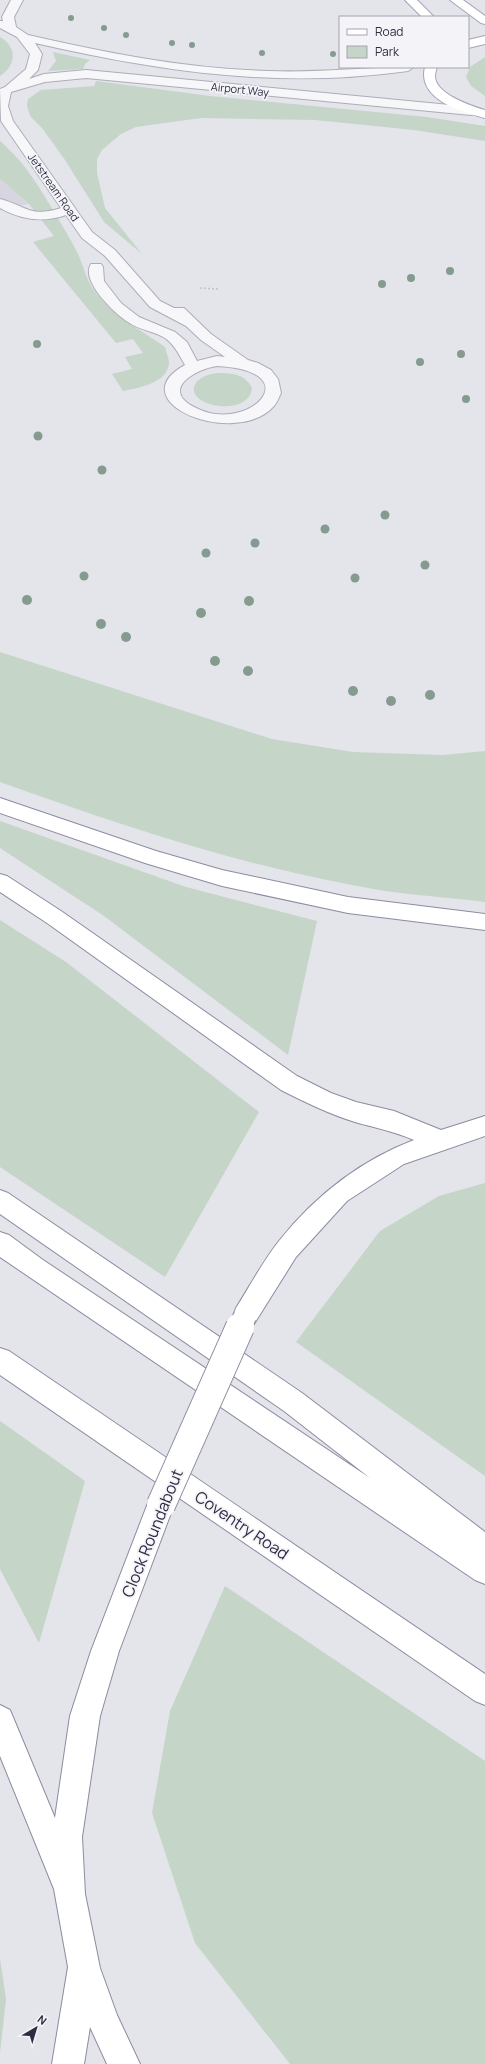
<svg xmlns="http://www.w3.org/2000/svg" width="485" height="2064" viewBox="0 0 485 2064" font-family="Manrope,sans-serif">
<rect width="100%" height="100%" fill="#e4e4eb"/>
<!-- built -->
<polygon fill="#d7d6e0" points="0,179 29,204 0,209"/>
<!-- green -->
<g fill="#c5d5c8">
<path d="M0 37C18 47 16 66 0 76Z"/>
<polygon points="53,52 90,60 85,64 83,69 48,71 56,61"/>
<polygon points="485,57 485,96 471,86 466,77 470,67"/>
<polygon points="96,81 210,96 427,117 485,126 485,141 414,130 315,120 201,118 136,127 121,134 102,150 97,159 97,173 105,208 142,254 104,222 65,160 42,128 30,116 27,106 28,99 41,90 94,86"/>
<path d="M0 141C25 163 36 182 53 210 61 224 70 238 77 252 84 266 86 281 96 293 115 317 141 330 165 347 166 352 169 358 169 363 168 383 138 388 123 391L112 374 132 369 125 357 143 353 133 339 116 343 33 242 54 236 29 204 0 179Z"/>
<path d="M218 373C232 373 245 374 252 388 249 419 181 406 196 383 201 376 210 374 218 373Z"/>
<path d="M0 652 272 739 353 752 443 755 485 751V902C446 897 406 895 368 888 242 866 120 825 0 782Z"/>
<polygon points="0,821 186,887 317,921 288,1055 104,916 0,848"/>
<polygon points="0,920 66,962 259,1112 165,1277 0,1167"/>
<polygon points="485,1183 485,1476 296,1342 380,1231 439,1196"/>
<polygon points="0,1421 85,1481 39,1643 0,1569"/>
<polygon points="225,1586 485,1761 485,2064 290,2064 195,1943 152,1813 170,1711"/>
<polygon points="0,1959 6,1999 0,2053"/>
</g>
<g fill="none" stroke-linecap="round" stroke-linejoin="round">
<!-- minor casing -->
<g stroke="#adadb9" stroke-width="2">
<path id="minor" d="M11 0H23L14 17 16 27 28 35C107 53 187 69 268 71 317 73 365 67 414 67L408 71C279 89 162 72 35 43L42 54 38 70 29 79 44 74 86 70 471 107 477 111 471 115 86 78 45 82 11 92 8 106 13 121 92 232 115 250 160 301 174 308H184L211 334 248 360 258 363 271 370 278 379 281 393C279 397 277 403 274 406 236 449 118 402 185 365 179 355 175 345 165 338 154 331 139 330 128 322 115 314 80 281 91 264H101L103 267 104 281 121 303 139 317 175 332 187 342 197 361 217 356 225 357 201 340 186 326 150 307 105 256 82 238 66 215C43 223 22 220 0 208V199C27 206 29 218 61 208L1 121 0 89 5 87 26 69 30 54 17 37 0 28V21H3L2 17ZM217 366C312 371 247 436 194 407 160 389 196 369 217 366Z"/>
</g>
<!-- major casing -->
<g stroke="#a5a3b7" stroke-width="2">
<g id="major">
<polygon points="405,0 417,0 434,17 422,17"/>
<polygon points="450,0 463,0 485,16 485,24 481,23"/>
<polygon points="485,36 485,44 468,48 468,40"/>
<path d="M425 67H437C436 70 435 74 435 76 435 94 471 106 485 110V118C461 112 417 99 425 67Z"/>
</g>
</g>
<!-- highway casing -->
<g stroke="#8d8ba1" stroke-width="2">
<g id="highway">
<polygon points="0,798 156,851 222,870 348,897 485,914 485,930 348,913 222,886 145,863 0,813"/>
<path d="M0 874 7 876 61 911 297 1076 331 1093 356 1102 394 1111 441 1130 485 1116V1136L404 1164 347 1201 296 1257 254 1324 245 1328 236 1324 233 1316 236 1308C250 1286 263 1261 279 1241 315 1196 361 1160 414 1140 393 1131 376 1128 355 1122 329 1114 305 1102 281 1090L47 923 0 892Z"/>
<polygon points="0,1190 8,1193 302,1393 485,1532 485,1584 475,1580 0,1257 0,1232 9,1235 43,1260 370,1478 284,1411 0,1214"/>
<polygon points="0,1348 9,1351 485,1674 485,1705 475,1701 0,1375"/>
<polygon points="161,1492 171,1495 174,1505 119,1651 100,1716 82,1837 85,1894 100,1968 117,2015 140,2064 107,2064 90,2027 84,2064 52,2064 68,1967 54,1889 0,1756 0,1705 10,1710 55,1818 70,1716 91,1651 151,1495"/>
</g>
</g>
<!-- path -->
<polyline stroke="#c3c1ca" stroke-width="1.5" stroke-dasharray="2 2" stroke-linecap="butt" points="200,288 219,289"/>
<!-- minor -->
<use href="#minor" fill="#f7f6f9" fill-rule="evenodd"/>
<!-- major -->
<use href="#major" fill="#fff" fill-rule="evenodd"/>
<!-- highway -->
<use href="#highway" fill="#fff" fill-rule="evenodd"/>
<!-- highway-bridge-far1 casing -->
<g stroke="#8d8ba1" stroke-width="24" stroke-linecap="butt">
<polyline id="highway-bridge-far1" points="240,1328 245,1316"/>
</g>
<!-- highway-bridge casing -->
<g stroke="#8d8ba1" stroke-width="30" stroke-linecap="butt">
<polyline id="highway-bridge" points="161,1505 240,1327"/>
</g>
<!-- highway-bridge-far1 -->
<use href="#highway-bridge-far1" stroke="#fff" stroke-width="22"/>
<!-- highway-bridge -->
<use href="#highway-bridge" stroke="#fff" stroke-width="28"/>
</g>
<!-- trees -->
<g fill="#869b8f">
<circle cx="71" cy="18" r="3"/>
<circle cx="104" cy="28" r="3"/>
<circle cx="126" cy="35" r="3"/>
<circle cx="172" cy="43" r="3"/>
<circle cx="192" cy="45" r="3"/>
<circle cx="262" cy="53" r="3"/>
<circle cx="333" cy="54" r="3"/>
<circle cx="450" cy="271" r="4"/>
<circle cx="411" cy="278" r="4"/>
<circle cx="382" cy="284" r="4"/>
<circle cx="37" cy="344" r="4"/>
<circle cx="461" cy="354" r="4"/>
<circle cx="420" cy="362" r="4"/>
<circle cx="466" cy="399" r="4"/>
<circle cx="38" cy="436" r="4.5"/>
<circle cx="102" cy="470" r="4.5"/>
<circle cx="385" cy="515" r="4.5"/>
<circle cx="325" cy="529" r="4.5"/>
<circle cx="255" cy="543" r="4.5"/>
<circle cx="206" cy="553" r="4.5"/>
<circle cx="425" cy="565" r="4.5"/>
<circle cx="84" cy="576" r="4.5"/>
<circle cx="355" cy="578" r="4.5"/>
<circle cx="27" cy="600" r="5"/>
<circle cx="249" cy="601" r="5"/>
<circle cx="201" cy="613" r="5"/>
<circle cx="101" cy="624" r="5"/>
<circle cx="126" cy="637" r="5"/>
<circle cx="215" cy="661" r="5"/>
<circle cx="248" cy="671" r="5"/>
<circle cx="353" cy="691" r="5"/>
<circle cx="430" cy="695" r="5"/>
<circle cx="391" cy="701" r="5"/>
</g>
<g text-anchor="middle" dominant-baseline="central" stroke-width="3.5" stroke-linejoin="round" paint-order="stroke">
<!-- far-street labels -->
<g font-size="11" fill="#2e2c43" stroke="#f4f4f8">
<text transform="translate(240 89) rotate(6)">Airport Way</text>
<text transform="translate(54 187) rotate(55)">Jetstream Road</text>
</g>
<!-- near-street labels -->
<g font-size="16" fill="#2e2c43" stroke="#f4f4f8">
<text transform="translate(242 1525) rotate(34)">Coventry Road</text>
<text transform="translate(152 1533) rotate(-68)">Clock Roundabout</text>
</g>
</g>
<!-- legend -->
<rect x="339" y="16" width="130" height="52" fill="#f4f4f8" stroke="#a5a4b0"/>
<rect x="347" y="29" width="20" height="6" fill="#ffffff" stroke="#a5a4b0"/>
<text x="375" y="36" font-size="12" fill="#2e2c43">Road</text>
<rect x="347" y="46" width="20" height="12" fill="#c5d5c8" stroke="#a5a4b0"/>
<text x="375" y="56" font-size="12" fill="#2e2c43">Park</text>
<!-- north arrow -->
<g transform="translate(36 2028) rotate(38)" stroke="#f4f4f8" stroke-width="3" paint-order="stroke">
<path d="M0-3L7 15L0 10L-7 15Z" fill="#2e2c43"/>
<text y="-6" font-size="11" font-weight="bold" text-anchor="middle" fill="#2e2c43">N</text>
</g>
</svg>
